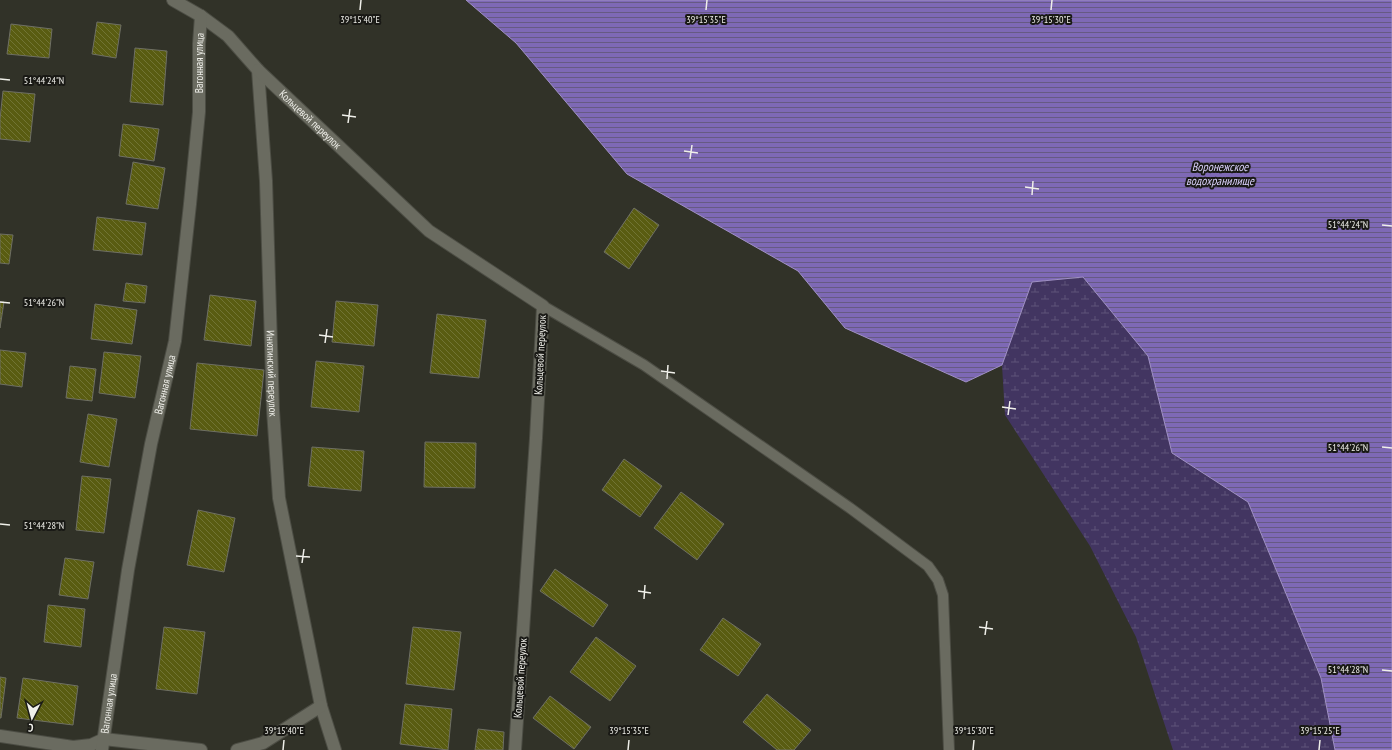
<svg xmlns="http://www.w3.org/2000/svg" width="1392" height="750" viewBox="0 0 1392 750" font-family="'PT Sans Narrow',sans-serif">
<defs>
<pattern id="wetland-marsh" width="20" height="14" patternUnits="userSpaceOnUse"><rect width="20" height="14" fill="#423561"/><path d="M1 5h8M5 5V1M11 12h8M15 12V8" fill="none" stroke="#5e5378"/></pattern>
<pattern id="water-rules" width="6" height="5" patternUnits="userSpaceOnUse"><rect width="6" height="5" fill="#7e69b5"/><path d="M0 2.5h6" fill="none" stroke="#665a83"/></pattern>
<pattern id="building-back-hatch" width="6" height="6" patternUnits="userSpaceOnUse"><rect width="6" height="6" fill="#595c11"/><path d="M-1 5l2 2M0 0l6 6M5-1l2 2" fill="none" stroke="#717434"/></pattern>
</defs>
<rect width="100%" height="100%" fill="#313228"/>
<!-- wetland -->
<polygon fill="url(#wetland-marsh)" points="1083,277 1148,356 1172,453 1248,502 1321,678 1335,750 1173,750 1136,637 1090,546 1005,415 1002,365 1032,282"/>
<!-- water -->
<polygon fill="url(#water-rules)" stroke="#a091c5" points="466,0 1392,0 1392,750 1335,750 1321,678 1248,502 1172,453 1148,356 1083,277 1032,282 1002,365 966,382 845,328 798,271 627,174 516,43"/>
<!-- building -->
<g fill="url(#building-back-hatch)" stroke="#6e6f64">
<polygon points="97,22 121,25 116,58 92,54"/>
<polygon points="11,24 52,29 49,58 7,54"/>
<polygon points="135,48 167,51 163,105 130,102"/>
<polygon points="3,91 35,94 30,142 0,139 0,119"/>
<polygon points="123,124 159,129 154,161 119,156"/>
<polygon points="133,162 165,168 158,209 126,204"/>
<polygon points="634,208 659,225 629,269 604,252"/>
<polygon points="97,217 146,223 142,255 93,250"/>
<polygon points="0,234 13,235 9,264 0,263"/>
<polygon points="126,283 147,286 145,303 123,301"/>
<polygon points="210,295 256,301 251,346 204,340"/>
<polygon points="336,301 378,305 374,346 332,342"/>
<polygon points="0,302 4,302 0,328"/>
<polygon points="95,304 137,310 132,344 91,339"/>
<polygon points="437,314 486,320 479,378 430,373"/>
<polygon points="0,350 26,353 22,387 0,384"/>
<polygon points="104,352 141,356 135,398 99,393"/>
<polygon points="316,361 364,366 359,412 311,407"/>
<polygon points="197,363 264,370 257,436 190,429"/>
<polygon points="70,366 96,369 92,401 66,398"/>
<polygon points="88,414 117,419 109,467 80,462"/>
<polygon points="425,442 476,443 475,488 424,487"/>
<polygon points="312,447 364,451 361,491 308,486"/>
<polygon points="624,459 662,486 640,517 602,490"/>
<polygon points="82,476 111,479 104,533 76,530"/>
<polygon points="681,492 724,524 697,560 654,528"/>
<polygon points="198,510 235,518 224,572 187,565"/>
<polygon points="65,558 94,562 88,599 59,595"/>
<polygon points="555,569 608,605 593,627 540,591"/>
<polygon points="48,605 85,609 81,647 44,642"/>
<polygon points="723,618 761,644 738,676 700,650"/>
<polygon points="164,627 205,632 197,694 156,689"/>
<polygon points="413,627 461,632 454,690 406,684"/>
<polygon points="596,637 636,666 610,701 570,672"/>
<polygon points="0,677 6,678 1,718 0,718"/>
<polygon points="23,678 78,686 73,725 17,718"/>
<polygon points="767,694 811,730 794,750 777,750 743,722"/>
<polygon points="550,696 591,727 574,749 533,718"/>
<polygon points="405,704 452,709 448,750 400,744"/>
<polygon points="478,729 504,732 503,750 475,750"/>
</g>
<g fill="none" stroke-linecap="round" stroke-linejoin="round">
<!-- lane casing -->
<g stroke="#4c4d44" stroke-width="12">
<polyline id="lane" points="543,306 644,365 850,508 928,566 938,580 943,595 949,750"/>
</g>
<!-- street casing -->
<g stroke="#4c4d44" stroke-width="14">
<g id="street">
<path id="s1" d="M173 0 201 16 228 36 258 70 266 181 273 410 279 498 321 706 335 750"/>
<path id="s2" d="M258 70 429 231 543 306 536 438 515 750"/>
<polyline points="0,736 73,747 91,745 104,739 201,750"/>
<path id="s3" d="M102 750 128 570 151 444 175 341 190 204 199 112V44L201 16"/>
<polyline points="237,750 263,743 321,706"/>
</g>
</g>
<!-- lane -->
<use href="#lane" stroke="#6a6b60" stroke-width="10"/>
<!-- street -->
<use href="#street" stroke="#6a6b60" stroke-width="12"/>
</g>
<!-- ticks -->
<path fill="none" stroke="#efefe9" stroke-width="1.5" d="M360 10 361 0M706 10 707 0M1051 10 1052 0M0 79 10 80M342 115 356 117M348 123 350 109M684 151 698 153M690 159 692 145M1025 187 1039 189M1032 195 1033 181M1382 225 1392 226M0 302 10 303M319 335 333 337M325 343 327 329M661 371 675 373M667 379 668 365M1002 407 1016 409M1008 415 1010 401M1382 447 1392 448M0 524 10 525M296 556 310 557M302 563 304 549M638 591 651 593M644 599 645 585M979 627 993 629M985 635 987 621M1382 670 1392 671M283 750 284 740M628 750 629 740M973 750 974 740M1319 750 1320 740"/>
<g text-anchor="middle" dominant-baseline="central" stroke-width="4" stroke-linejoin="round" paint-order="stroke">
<!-- street labels -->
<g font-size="11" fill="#efefe9" stroke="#191915">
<text stroke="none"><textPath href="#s3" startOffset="695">Вагонная улица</textPath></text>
<text stroke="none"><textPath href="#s2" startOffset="72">Кольцевой переулок</textPath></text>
<text transform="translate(540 355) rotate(-87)">Кольцевой переулок</text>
<text stroke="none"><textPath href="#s1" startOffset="415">Инютинский переулок</textPath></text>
<text stroke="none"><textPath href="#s3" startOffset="371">Вагонная улица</textPath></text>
<text transform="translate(520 678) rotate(-86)">Кольцевой переулок</text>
<text stroke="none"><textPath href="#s3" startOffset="47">Вагонная улица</textPath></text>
</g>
<!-- water labels -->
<g font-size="12" font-style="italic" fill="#d8cff9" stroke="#191915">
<text x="1220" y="166">Воронежское<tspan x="1220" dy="14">водохранилище</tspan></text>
</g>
</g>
<g font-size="10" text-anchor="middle" fill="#efefe9" stroke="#191915" stroke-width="4" stroke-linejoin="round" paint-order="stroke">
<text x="360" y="23">39°15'40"E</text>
<text x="706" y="23">39°15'35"E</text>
<text x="1051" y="23">39°15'30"E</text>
<text x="44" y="84">51°44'24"N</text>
<text x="1348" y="228">51°44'24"N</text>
<text x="44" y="306">51°44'26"N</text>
<text x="1348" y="451">51°44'26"N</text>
<text x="44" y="529">51°44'28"N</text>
<text x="1348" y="673">51°44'28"N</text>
<text x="284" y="734">39°15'40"E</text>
<text x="629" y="734">39°15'35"E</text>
<text x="974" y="734">39°15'30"E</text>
<text x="1320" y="734">39°15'25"E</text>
</g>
<!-- north arrow -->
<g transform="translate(32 718) rotate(186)" stroke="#191915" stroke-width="3" paint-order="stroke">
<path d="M0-3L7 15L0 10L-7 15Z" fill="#efefe9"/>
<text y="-6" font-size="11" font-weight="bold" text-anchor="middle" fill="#efefe9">С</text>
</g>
</svg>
